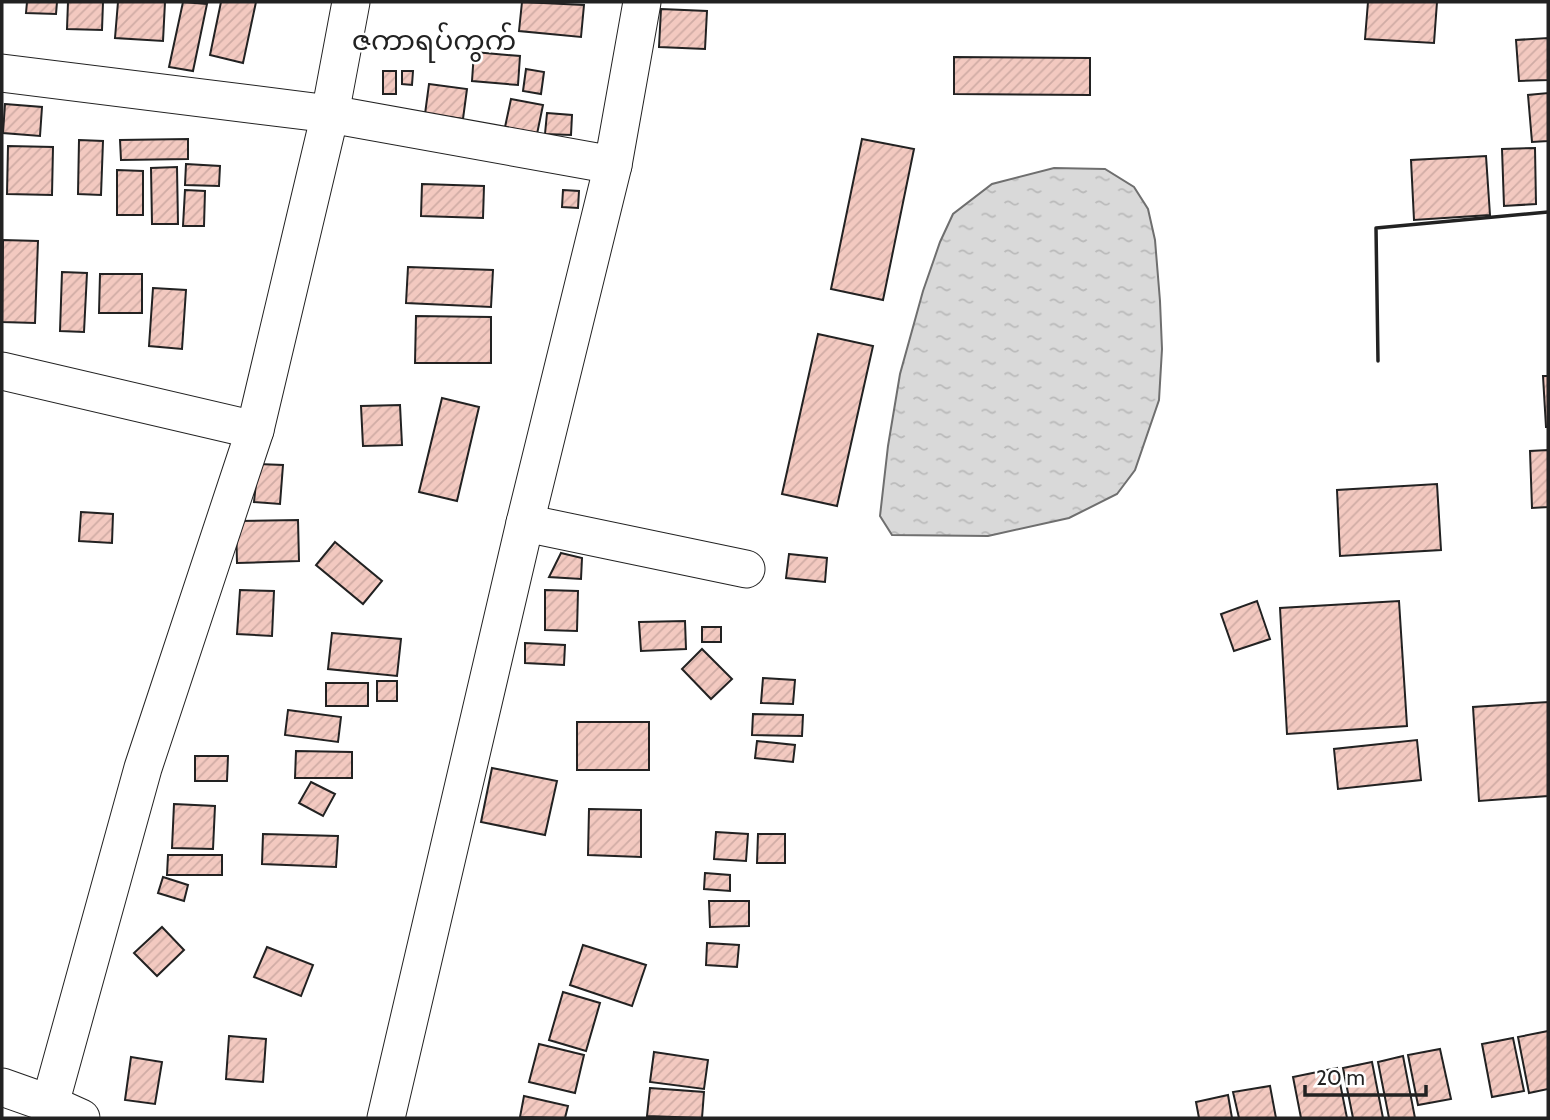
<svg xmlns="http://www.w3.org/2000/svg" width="1550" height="1120" viewBox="0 0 1550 1120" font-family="Cabin,'Noto Sans Myanmar',sans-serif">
<defs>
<pattern id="water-ripples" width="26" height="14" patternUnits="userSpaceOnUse" patternTransform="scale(1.75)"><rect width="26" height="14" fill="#d9d9d9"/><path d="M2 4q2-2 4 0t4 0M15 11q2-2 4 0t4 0" fill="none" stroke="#bababa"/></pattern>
<pattern id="building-hatch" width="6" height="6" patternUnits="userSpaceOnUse" patternTransform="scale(1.75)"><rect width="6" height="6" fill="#f3c9c0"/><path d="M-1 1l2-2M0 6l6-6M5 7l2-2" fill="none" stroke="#d0aca5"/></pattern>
</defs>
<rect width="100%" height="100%" fill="#fff"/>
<!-- water -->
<polygon fill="url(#water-ripples)" stroke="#6f6f6f" stroke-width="2" points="1054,168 1105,169 1134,187 1148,209 1155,240 1160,301 1162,349 1159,400 1135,470 1117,494 1069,518 988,536 892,535 880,516 888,446 900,374 923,291 940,242 953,214 992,184"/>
<!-- building -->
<g fill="url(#building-hatch)" stroke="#222" stroke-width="2">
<polygon points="27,2 57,2 56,14 26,13"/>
<polygon points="68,2 103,2 102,30 67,29"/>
<polygon points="118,2 165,2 163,41 115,38"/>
<polygon points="183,2 207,4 193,71 169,67"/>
<polygon points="221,2 256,2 243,63 210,55"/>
<polygon points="522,2 584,5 581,37 519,31"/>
<polygon points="1368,2 1437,2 1434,43 1365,39"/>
<polygon points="661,9 707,11 705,49 659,47"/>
<polygon points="1548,38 1548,80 1519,81 1516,40"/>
<polygon points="474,52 520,56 518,85 472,81"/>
<polygon points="954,57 1090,58 1090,95 954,94"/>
<polygon points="526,69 544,72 541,94 523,91"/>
<rect x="383" y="71" width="13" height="23"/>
<polygon points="402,71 413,71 412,85 402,84"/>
<polygon points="429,84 467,89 463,119 425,114"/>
<polygon points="1548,93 1548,141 1532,142 1528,95"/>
<polygon points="511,99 543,105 537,134 505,127"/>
<polygon points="5,104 42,107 40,136 3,133"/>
<polygon points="547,113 572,115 571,135 545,134"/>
<polygon points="188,139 188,159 121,160 120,140"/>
<polygon points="862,139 914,149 883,300 831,289"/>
<polygon points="79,140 103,141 101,195 78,194"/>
<polygon points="8,146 53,147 52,195 7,194"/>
<polygon points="1535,148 1536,204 1504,206 1502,149"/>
<polygon points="1486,156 1490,215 1414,220 1411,160"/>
<polygon points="186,164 220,166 219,186 185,185"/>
<polygon points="177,167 178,224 152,224 151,168"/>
<polygon points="117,170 143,171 143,215 117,215"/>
<polygon points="422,184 484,186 483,218 421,216"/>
<polygon points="185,190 205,191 204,226 183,226"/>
<polygon points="563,190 579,191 578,208 562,207"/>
<polygon points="3,240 38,241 35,323 2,322"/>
<polygon points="408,267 493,270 491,307 406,303"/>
<polygon points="62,272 87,273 84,332 60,331"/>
<polygon points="100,274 142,274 142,313 99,313"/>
<polygon points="153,288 186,290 182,349 149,346"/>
<polygon points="416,316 491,317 491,363 415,363"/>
<polygon points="818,334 873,346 837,506 782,494"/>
<polygon points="1543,376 1548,376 1548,427 1546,427"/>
<polygon points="442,398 479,407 457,501 419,492"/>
<polygon points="400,405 402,445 363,446 361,406"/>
<polygon points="1548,450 1548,507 1532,508 1530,451"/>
<polygon points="258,464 283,465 280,504 254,502"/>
<polygon points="1437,484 1441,550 1340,556 1337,490"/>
<polygon points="81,512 113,514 112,543 79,541"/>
<polygon points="298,520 299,561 237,563 236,521"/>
<polygon points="335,542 382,581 363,604 316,565"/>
<polygon points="561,553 582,558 581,579 549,577"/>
<polygon points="789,554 827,558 825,582 786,578"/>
<polygon points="240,590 274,591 272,636 237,634"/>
<polygon points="545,590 578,591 577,631 545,630"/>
<polygon points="1257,601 1270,639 1234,651 1221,614"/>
<polygon points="1399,601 1407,726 1287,734 1280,608"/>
<polygon points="685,621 686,649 641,651 639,622"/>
<rect x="702" y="627" width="19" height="15"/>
<polygon points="332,633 401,639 397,676 328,669"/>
<polygon points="525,643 565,645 564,665 525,663"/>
<polygon points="702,649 732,679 711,699 682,669"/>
<polygon points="763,678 795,680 793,704 761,703"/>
<rect x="377" y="681" width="20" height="20"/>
<rect x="326" y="683" width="42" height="23"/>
<polygon points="1548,702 1548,796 1479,801 1473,707"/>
<polygon points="288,710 341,717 338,742 285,735"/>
<polygon points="753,714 803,715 802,736 752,735"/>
<rect x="577" y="722" width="72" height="48"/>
<polygon points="1417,740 1421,780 1338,789 1334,749"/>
<polygon points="757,741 795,745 793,762 755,758"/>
<polygon points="296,751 352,752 352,778 295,778"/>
<polygon points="195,756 228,756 227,781 195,781"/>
<polygon points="492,768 557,781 545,835 481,822"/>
<polygon points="311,782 335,794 323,816 299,803"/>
<polygon points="174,804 215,806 213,849 172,848"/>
<polygon points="589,809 641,810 641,857 588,855"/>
<polygon points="716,832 748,834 746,861 714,859"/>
<polygon points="263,834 338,836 336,867 262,864"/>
<polygon points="758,834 785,834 785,863 757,863"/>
<polygon points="168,855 222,855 222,875 167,875"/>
<polygon points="705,873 730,875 730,891 704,889"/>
<polygon points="163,877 188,885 184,901 158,893"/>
<polygon points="709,901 749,901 749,926 710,927"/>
<polygon points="162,927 184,950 157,976 134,953"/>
<polygon points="707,943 739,945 737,967 706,965"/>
<polygon points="583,945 646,965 632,1006 570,985"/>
<polygon points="267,947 313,965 301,996 254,977"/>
<polygon points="563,992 600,1003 586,1051 549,1040"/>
<polygon points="1548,1031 1548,1089 1529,1093 1518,1037"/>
<polygon points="229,1036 266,1039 263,1082 226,1079"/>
<polygon points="1513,1038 1524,1091 1492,1097 1482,1044"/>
<polygon points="539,1044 584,1055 575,1093 529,1082"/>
<polygon points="1440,1049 1451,1099 1418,1105 1408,1055"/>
<polygon points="654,1052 708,1060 704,1089 650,1082"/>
<polygon points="1403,1056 1415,1118 1389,1118 1378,1062"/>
<polygon points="131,1057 162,1062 155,1104 125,1100"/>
<polygon points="1372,1062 1383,1118 1353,1118 1343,1068"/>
<polygon points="1337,1068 1347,1118 1301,1118 1293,1077"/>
<polygon points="1270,1086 1276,1118 1239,1118 1233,1092"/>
<polygon points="650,1088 704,1092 702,1118 647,1116"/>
<polygon points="1228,1095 1232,1118 1199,1118 1196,1102"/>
<polygon points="524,1096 568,1106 565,1118 520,1117"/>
</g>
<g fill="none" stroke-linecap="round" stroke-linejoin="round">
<!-- street casing -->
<g stroke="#222" stroke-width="39">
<g id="street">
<polyline points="2,73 330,114 613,165"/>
<polyline points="2,371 255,430"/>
<polyline points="525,523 746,569"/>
<polyline points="2,1087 50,1104 81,1118"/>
<polyline points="50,1104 143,768 255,430 330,114 351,2"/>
<polyline points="386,1118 525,523 613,165 642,2"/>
</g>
</g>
<!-- street -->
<use href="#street" stroke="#fff" stroke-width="37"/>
<!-- wall -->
<polyline stroke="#222" stroke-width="3.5" points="1378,361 1376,228 1548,212"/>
</g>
<g text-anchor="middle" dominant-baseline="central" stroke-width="5" stroke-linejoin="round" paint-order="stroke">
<!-- quarter labels -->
<g font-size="28" fill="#222" stroke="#fff">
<text x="434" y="40">ဇကာရပ်ကွက်</text>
</g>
</g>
<!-- border -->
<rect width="1550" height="1120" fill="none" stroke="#222222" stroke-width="7"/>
<!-- scale -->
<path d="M1305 1085v10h121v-10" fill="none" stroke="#222222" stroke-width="3.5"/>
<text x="1316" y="1085" font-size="21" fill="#222222" stroke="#ffffff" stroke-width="5" paint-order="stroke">20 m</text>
</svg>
